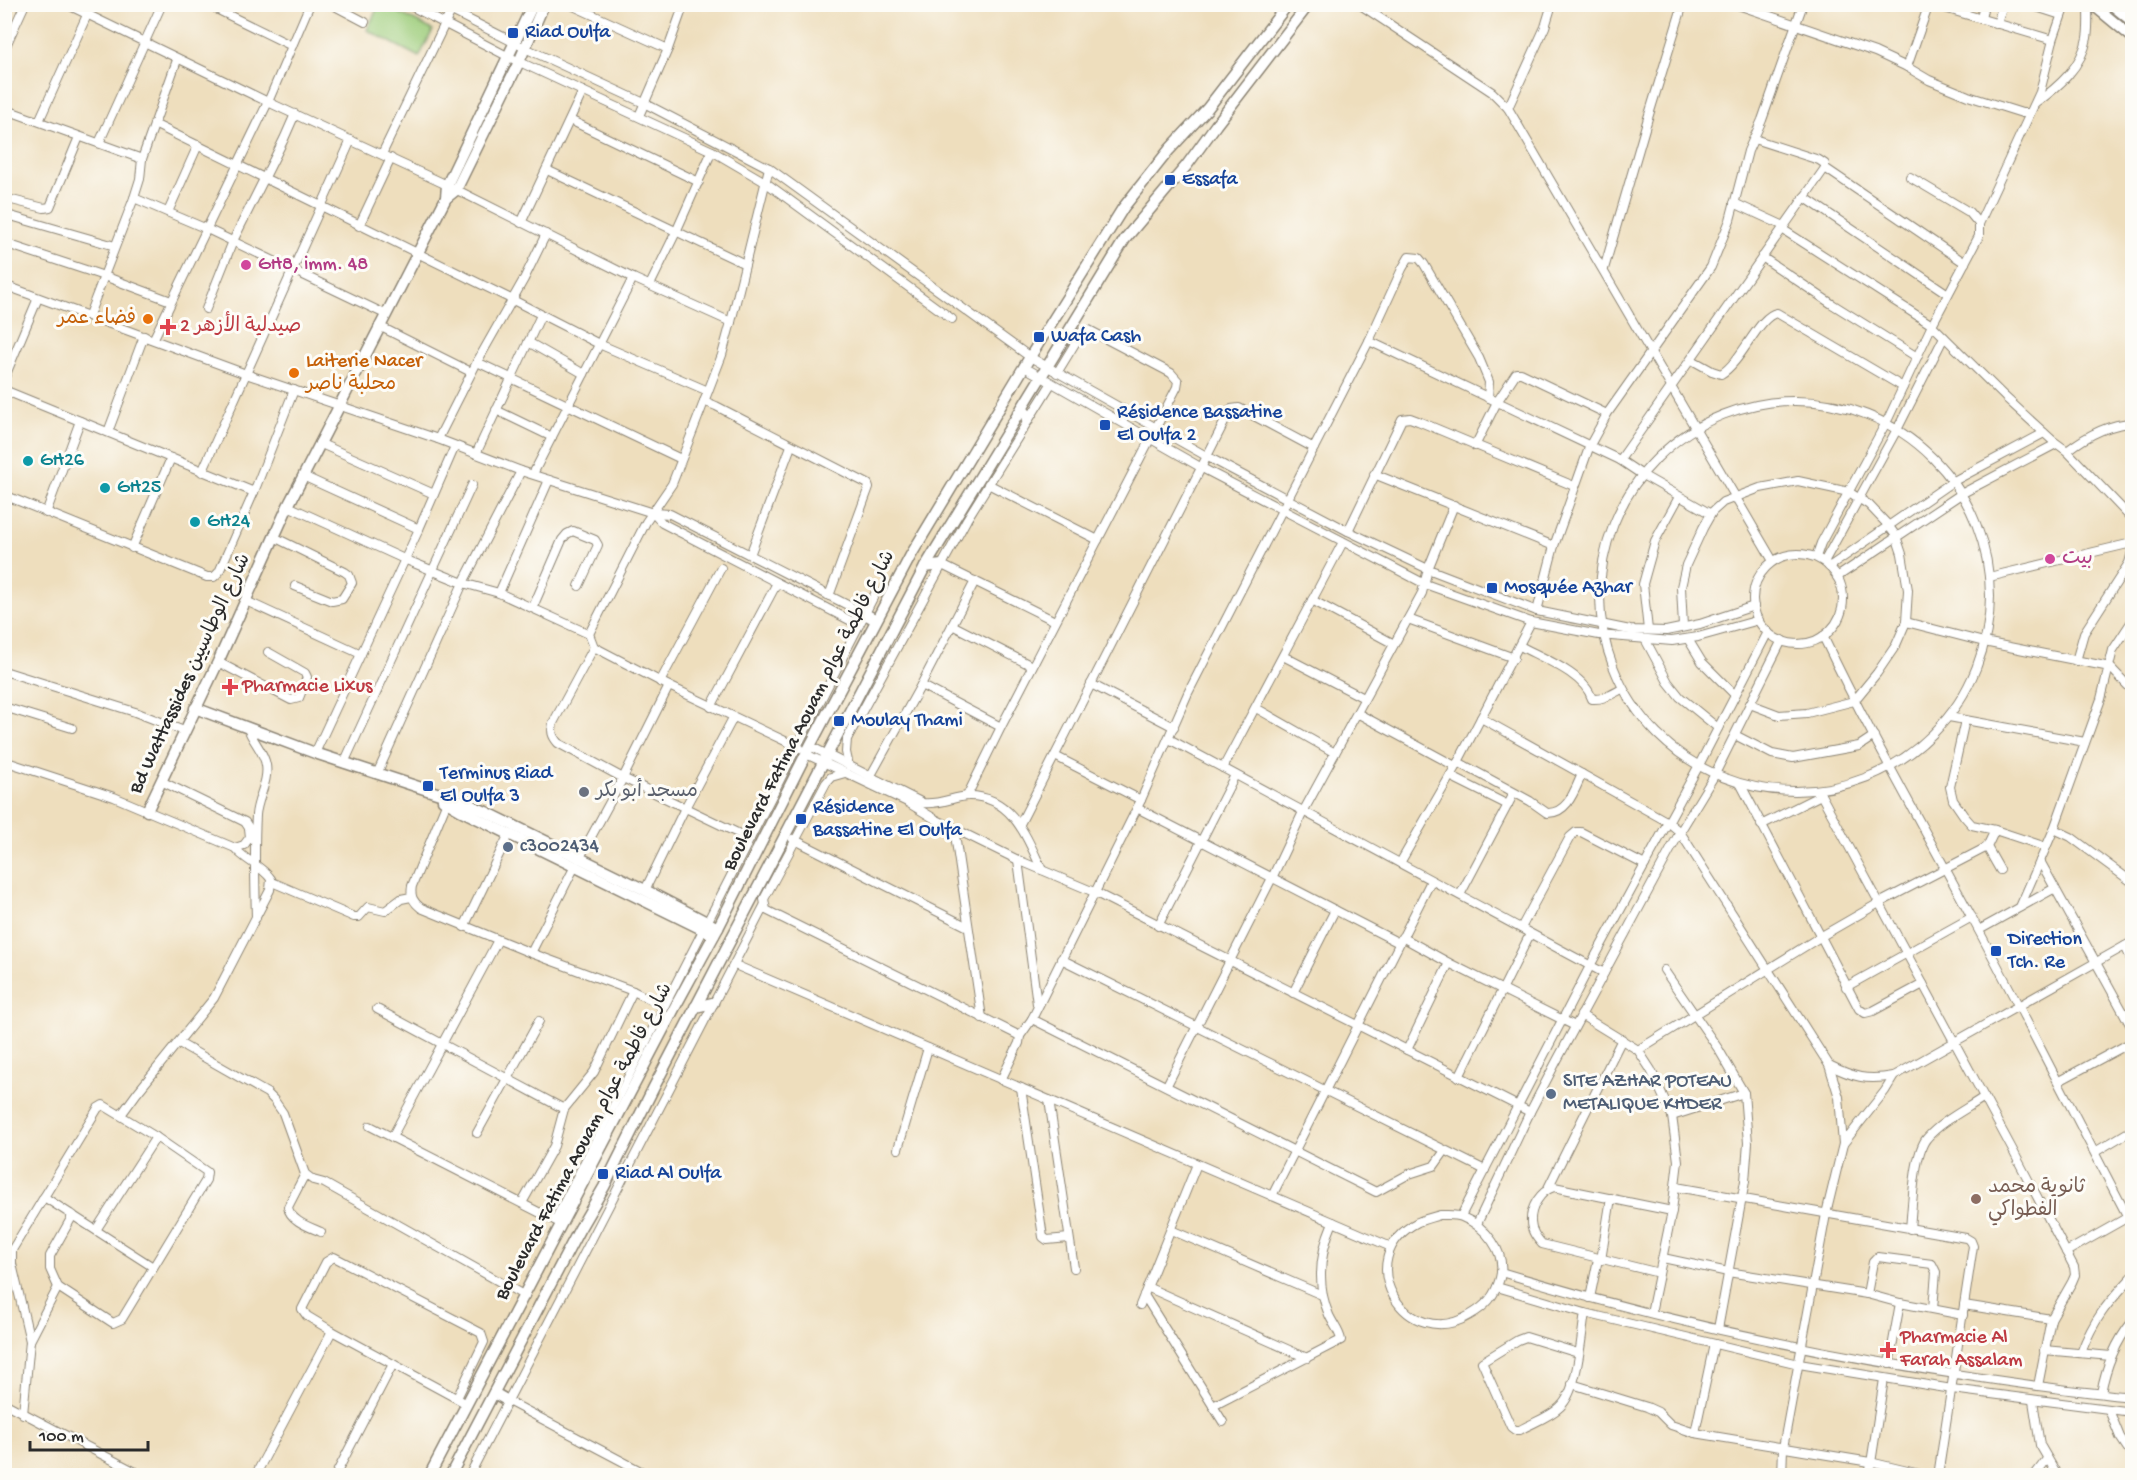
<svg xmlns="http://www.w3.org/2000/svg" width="2137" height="1480" viewBox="0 0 2137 1480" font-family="'Gochi Hand','Playpen Sans Arabic',sans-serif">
<rect width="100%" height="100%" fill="#fdfcf7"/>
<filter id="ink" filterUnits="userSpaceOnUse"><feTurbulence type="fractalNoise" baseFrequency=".0167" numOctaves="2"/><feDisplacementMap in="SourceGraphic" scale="12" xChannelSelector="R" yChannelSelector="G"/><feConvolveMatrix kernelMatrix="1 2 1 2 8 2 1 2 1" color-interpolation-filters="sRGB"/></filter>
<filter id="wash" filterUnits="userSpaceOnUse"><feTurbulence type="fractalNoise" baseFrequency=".008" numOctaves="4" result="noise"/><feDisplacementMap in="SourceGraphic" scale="24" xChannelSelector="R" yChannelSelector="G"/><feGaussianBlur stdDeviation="1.35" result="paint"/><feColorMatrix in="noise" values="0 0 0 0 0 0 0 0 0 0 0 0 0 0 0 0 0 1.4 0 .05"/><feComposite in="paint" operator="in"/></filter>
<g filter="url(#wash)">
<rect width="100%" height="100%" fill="#eedebd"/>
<!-- grass -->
<polygon fill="#9ecd7c" stroke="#647c54" stroke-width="1.5" points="379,5 384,5 433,30 419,57 367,30"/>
</g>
<g filter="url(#ink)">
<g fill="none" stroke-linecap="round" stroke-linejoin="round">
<!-- minor casing -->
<g stroke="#8c8474" stroke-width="10">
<g id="minor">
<polyline points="66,4 268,102 292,46 206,4"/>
<polyline points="331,4 365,22"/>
<polyline points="407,4 509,57 712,151 765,182 952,319"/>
<polyline points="438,4 525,48 644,103 769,168 1030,357 1208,457 1348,531 1428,569 1537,611 1630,630 1666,631 1700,624 1754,606"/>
<polyline points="569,4 668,49"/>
<polyline points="1359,4 1492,92 1508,108 1773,561"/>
<polyline points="1735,4 1875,52 1907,67 1929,80 1968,96 2022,113 2029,113"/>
<polyline points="1931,4 2053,40"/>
<polyline points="2027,4 2061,15"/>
<polyline points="1981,19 1984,4"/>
<polyline points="1997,24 2003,4"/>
<polyline points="292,46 310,4"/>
<polyline points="4,50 25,4"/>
<polyline points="1907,67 1929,4"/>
<path d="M2036 103C2058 87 2082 67 2087 38 2089 27 2088 15 2088 4"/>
<polyline points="1508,108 1545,27 1552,4"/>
<polyline points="4,109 142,159"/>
<polyline points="639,116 668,49 684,4"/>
<polyline points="570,120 699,182"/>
<polyline points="39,121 92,4"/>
<polyline points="154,124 511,299 599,344 708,391"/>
<polyline points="99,143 162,4"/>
<polyline points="382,154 451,11"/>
<polyline points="1825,168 1965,263"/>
<polyline points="547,170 745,264"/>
<polyline points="1804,197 1948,294"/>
<polyline points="4,198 44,208 50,207 79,137"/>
<polyline points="134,198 207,229 385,314"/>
<polyline points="1734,203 1784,226"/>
<polyline points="168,212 198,145"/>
<polyline points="4,214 115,246"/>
<polyline points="521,223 583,91"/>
<polyline points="1979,224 2040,92 2053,40 2063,11 2067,4"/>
<polyline points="359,226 391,158"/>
<polyline points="1782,229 1932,325 2005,397 2052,440 2067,451"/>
<polyline points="4,243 104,276 171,301"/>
<polyline points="1762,257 1832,304 1917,357"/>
<polyline points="1604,269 1648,118 1683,4"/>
<polyline points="4,285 246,374 438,439 521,471 653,513 670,514 865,614"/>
<polyline points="650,285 676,232 712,151"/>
<polyline points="206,309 233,241 284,139 295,114"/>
<polyline points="89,315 134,198 140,179 142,159 177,60"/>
<polyline points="379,326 471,372"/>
<polyline points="154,338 268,102 447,185 633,278 731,322"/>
<polyline points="1369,341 1620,460 1644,476 1711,514"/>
<polyline points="528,342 584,374"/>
<path d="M1692 360 1712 371 1721 374C1742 362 1759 315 1777 313L1903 387"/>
<polyline points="477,362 681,459"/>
<polyline points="1024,367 1202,468 1425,584 1531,622 1599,635 1672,641 1698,637 1759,620"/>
<polyline points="4,379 38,298"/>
<polyline points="4,390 254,492"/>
<circle cx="1795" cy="596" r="195"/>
<polyline points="704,401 716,406 868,484 869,487 829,596"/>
<polyline points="496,410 552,437"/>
<path d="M2132 423C2109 424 2085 437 2067 451L2132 519"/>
<polyline points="108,432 144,336"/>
<polyline points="438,439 477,362 524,279 546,234"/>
<polyline points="319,443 434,494"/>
<polyline points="1475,446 1497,402 1516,373 1521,373 1607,414"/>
<polyline points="476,454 541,315"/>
<polyline points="1620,460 1825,168 1825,164 1819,160 1754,139"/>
<polyline points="202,472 351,140"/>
<polyline points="533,474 633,278"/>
<polyline points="1374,474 1554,546"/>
<polyline points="303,476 419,529"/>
<polyline points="988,484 1098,540"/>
<polyline points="4,495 207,577 214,577 219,572 254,492 294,390"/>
<polyline points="288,506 404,559 463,583 499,593 589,634 594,647 669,686"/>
<polyline points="46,513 80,421"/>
<polyline points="653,513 662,523 859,625"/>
<polyline points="1348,531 1402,419 1410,418 1418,421 1574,486"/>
<polyline points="274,537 345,572 349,575 352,583 342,599 332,601 295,586"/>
<polyline points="132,548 171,458"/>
<circle cx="1798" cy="599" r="45"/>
<polyline points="750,555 791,446"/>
<polyline points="1816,557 1821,543 1889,417 1932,325 1979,236 1979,224 1969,212 1910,177"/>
<polyline points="1824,562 1900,424 1944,337"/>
<polyline points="942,565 1055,621"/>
<polyline points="1829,567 1952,482 2044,433"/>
<polyline points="1837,577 1961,494 2056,444"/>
<polyline points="1989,577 2132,543"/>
<polyline points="499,593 549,480"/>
<polyline points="1312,600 1394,644"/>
<polyline points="246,601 361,654"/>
<polyline points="533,607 562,540 567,534 573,531 595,540 598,545 579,586"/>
<polyline points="1537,611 1554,546 1590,445 1607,414 1711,267 1730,220 1748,151 1762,120 1803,4"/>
<polyline points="1408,619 1514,658"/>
<polyline points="1906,622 1984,642 2110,667 2132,690"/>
<polyline points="952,625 1032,666"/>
<polyline points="1683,627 1681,587 1686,565 1703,528 1712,512 1723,502 1760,488 1798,481 1849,492 1869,505 1888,525 1896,536 1902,554 1908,590 1906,622 1896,645 1877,673 1854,701 1807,713 1779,715 1750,704"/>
<polyline points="1648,630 1643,584 1655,541 1679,497"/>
<polyline points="589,634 646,522 672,484 697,420 722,355 731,322 769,168"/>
<path d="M1823 636C1868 731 1921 823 1971 916 2026 1018 2078 1122 2132 1225"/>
<polyline points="1688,639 1702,662 1735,695"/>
<polyline points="1646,641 1668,682 1680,697 1718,728"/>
<path d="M1520 646C1542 658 1585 674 1592 699 1603 700 1612 694 1622 689"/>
<path d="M594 647 553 723C551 732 552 736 558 743L623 778 750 839"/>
<polyline points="1283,656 1364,698"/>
<polyline points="2076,661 2084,633 2129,563 2132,552 2132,543"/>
<polyline points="218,662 291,700 299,698 307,677 305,673 268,652"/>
<polyline points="4,671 135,712 184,731"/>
<polyline points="660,682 721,568"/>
<polyline points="1091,684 1174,727"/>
<polyline points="921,685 1001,727"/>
<polyline points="4,707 72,728"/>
<polyline points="711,707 777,583"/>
<polyline points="1256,708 1335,753"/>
<polyline points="1357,713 1455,766"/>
<polyline points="1949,717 2085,742"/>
<polyline points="1481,718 1668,822 1680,832 1829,1065 1839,1097 1843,1144"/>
<polyline points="1965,720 1950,787 1953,800 1964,816 1972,825 1995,830 2046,847"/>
<path d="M248 728C252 741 264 751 266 765 269 781 257 799 256 815 254 849 255 883 256 918"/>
<polyline points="1735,735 1772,754 1793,758 1859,746 1874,736"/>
<polyline points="1169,739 1604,973"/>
<path d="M810 746 923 803C939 805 953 797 968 796 1012 795 1027 838 1042 870"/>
<polyline points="315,753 419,529 455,446"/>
<polyline points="806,754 907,802 935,819 1018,860 1094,892 1530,1112"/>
<polyline points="1055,756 1141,800"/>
<path d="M4 761 114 797 235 848C245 861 261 865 271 879L270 890 214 998 137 1093 121 1115"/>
<path d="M1458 762 1530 801 1547 813C1568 814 1575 789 1582 774"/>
<polyline points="344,763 472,485"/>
<polyline points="849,766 846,752 847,739 967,519 1051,384"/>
<polyline points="1223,768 1343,542"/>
<polyline points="845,773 831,777 826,783 764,899 766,910 1020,1036"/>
<polyline points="377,774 463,583 521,471"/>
<polyline points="1450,776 1508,805"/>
<polyline points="870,777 921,685 975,581"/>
<polyline points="161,781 245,822 249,828 250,837 244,845 235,848"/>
<polyline points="1741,785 1859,1009 1865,1013 1873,1011 1923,984"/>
<polyline points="1819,791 2011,1147 2074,1267 2075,1275 2072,1282 2051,1319 2038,1386"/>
<polyline points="967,796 1001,727 1177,387 1178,381 1171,373 1089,330 1082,332 1057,373"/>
<path d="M448 799 412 886C410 896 413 902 421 908L531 953 633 991 664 1006"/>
<polyline points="1137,808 1399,943"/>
<polyline points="1020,824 1231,409 1239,408 1314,448"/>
<polyline points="1761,825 1821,795"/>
<polyline points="954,828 982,1018"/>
<polyline points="2054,829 2071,837 2132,882"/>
<polyline points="1995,830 1987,847 2000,870"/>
<polyline points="793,839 968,927"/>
<polyline points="579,859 623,778 669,686 800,748"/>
<polyline points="1018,860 1037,1004"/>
<polyline points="2040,861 2132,1028"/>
<polyline points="1400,863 1458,762 1531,622"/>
<polyline points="272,882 354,917 359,917 368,907 385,911 401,899 411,897"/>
<polyline points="645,890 685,808 733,718"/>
<polyline points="1460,895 1512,797 1512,793"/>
<polyline points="2020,907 2054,829 2101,699 2113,650 2132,621"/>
<polyline points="1158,926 1235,775"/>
<polyline points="464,927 509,834"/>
<polyline points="1521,928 1570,837 1576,832 1581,832 1645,865"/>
<polyline points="1979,930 2055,888"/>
<polyline points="1402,937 1449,963 1575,1026"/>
<polyline points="2125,946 2132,961"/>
<polyline points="531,953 575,866"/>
<polyline points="1061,959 1485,1170"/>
<polyline points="735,965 1391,1247"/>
<polyline points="1664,970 1719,1050 1744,1093 1748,1143 1745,1181 1718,1329"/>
<polyline points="1846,987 1972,917"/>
<polyline points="1293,993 1335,910"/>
<polyline points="377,1009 564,1109"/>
<polyline points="1581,1015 1638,1050 1651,1070 1672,1116 1678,1161 1672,1211 1651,1313"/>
<polyline points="1032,1019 1376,1192 1409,1174 1434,1166 1444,1152"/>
<polyline points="179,1043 267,1093 274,1100 283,1113 305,1174 313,1180 324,1183 525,1296"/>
<polyline points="1407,1050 1449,963"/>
<polyline points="1638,1050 1820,937 1879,903 1987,847"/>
<path d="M1829 1065C1853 1077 1866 1081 1894 1076L2132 942"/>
<polyline points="1459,1077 1530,934"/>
<polyline points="1001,1080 1019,1043 1020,1036 1032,1019 1141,800 1188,693 1369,341 1402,269 1409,257 1419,258 1424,264 1479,358 1489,382 1488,398"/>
<polyline points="2059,1081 2132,1042"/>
<polyline points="1167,1085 1272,878 1303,812 1422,593 1428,569 1454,505"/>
<polyline points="1021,1088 1043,1237 1047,1240 1069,1238"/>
<polyline points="1049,1100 1074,1268"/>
<polyline points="1672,1116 1744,1093"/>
<polyline points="370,1126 558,1222"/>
<polyline points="477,1133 539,1021"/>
<polyline points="392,1137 498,940"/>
<polyline points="898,1149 928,1048"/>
<polyline points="2095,1152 2132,1130"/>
<path d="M305 1174 288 1207C290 1221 310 1227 321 1232"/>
<polyline points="1676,1187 1966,1238 1971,1241 1973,1246 1938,1476"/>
<polyline points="1548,1188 1622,1039"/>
<polyline points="1272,1196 1431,881"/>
<polyline points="44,1197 153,1267"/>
<polyline points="522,1203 554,1146 564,1109 594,1072 633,991"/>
<path d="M1440 1215C1447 1215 1456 1214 1462 1217 1485 1226 1507 1252 1500 1278 1495 1296 1486 1306 1470 1315 1406 1354 1348 1258 1418 1222 1425 1219 1433 1217 1440 1215Z"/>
<polyline points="1461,1216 1590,966 1698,767 1768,632"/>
<polyline points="555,1220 876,592"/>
<polyline points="1477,1224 1530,1112 1554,1066 1680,832 1714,776 1782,640"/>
<path d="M1910 1229C1912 1208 1914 1152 1927 1138 1942 1121 1965 1110 1984 1097"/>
<polyline points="96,1230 156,1137"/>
<polyline points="1171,1230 1322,1295"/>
<polyline points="2066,1252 2130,1216"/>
<polyline points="1663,1258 1728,1272 1867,1294 1900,1303 1963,1315"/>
<polyline points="1601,1260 1611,1198"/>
<path d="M1501 1272C1656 1319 1815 1354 1975 1377 2015 1383 2056 1389 2096 1393 2108 1394 2121 1397 2132 1396"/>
<path d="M1659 1273 1542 1244C1537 1238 1531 1231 1531 1222 1530 1208 1540 1191 1554 1187L1672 1211"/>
<polyline points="1147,1287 1307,1358"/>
<polyline points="1497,1287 1585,1313 1799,1364 1952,1389 2132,1412"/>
<polyline points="1867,1294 1873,1262 1878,1257 1932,1264 1936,1272 1933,1309"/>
<polyline points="1144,1295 1223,1422"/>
<polyline points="1590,1298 1598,1259"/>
<polyline points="1140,1305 1197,1164"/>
<polyline points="1964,1305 2051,1319"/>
<polyline points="332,1331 307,1316 302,1309 326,1262 334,1257 481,1333 484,1342 457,1398"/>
<polyline points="30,1341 12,1264 12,1250 98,1108 103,1105 156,1137 207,1172 206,1180 122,1319 113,1323 58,1287 50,1269 50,1256 73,1215"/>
<polyline points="2044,1350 2111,1356"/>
<path d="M1578 1353 1526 1337 1518 1340 1482 1362 1511 1427 1515 1430H1520C1532 1423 1550 1417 1560 1407 1578 1391 1581 1337 1585 1313"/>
<path d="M2081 1353C2094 1318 2108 1303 2132 1277"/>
<polyline points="1889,1364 1900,1303"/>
<polyline points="1572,1384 1647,1407 1658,1412 1671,1425 1695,1433 1870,1462 1928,1476"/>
<path d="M2101 1393C2106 1366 2115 1343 2132 1322"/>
<polyline points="508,1401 650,1476"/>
<polyline points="2033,1401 2040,1445 2058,1476"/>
<polyline points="4,1403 143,1476"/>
<path d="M1213 1406 1341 1340C1340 1332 1333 1324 1329 1315 1316 1284 1320 1252 1333 1222"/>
<polyline points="2109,1410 2120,1437 2132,1455"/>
<polyline points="23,1414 30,1341 58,1287"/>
<polyline points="1695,1433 1714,1344"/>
<polyline points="255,1476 332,1331 467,1404"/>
<polyline points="335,1476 393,1364"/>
<polyline points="469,1476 764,906"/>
<polyline points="1782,1476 1783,1448 1826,1214 1843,1144 1885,1091 1894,1076"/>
<polyline points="1869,1476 1884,1379"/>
<polyline points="2034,1476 2047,1459"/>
</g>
</g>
<!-- tertiary casing -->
<g stroke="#8c8474" stroke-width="13">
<g id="tertiary">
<polyline points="446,198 447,185 533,4"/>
<polyline points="195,708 315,753 461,801 486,812 645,890 718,928"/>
<polyline points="443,800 460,810 714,935"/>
<polyline points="147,811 218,662 288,506 446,198 456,190 519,62 544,4"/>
</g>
</g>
<!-- secondary casing -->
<g stroke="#8c8474" stroke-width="13">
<g id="secondary">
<polyline points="2092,4 2132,37"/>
<polyline points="2111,4 2132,21"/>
<polyline points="1022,408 1026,413 1027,421"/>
<polyline points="925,567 942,565"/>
<polyline points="865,614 876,620"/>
<polyline points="695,1007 713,1003"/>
<polyline points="494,1393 508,1401"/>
<polyline points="429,1476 675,1007 718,928 810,746 911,555 1030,357 1123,208 1169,150 1207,109 1288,4"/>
<polyline points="450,1476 579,1230 604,1187 654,1087 925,567 1125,239 1187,165 1216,125 1309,4"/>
</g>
</g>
<!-- minor -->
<use href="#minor" stroke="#fff" stroke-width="8"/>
<!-- tertiary -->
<use href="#tertiary" stroke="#fff" stroke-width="10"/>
<!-- secondary -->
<use href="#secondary" stroke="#fff" stroke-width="10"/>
</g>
</g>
<!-- markers -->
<g fill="#1a4fb4" stroke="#fdfcf7" stroke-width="2">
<rect x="507" y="27" width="12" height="12" rx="3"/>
<rect x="1164" y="174" width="12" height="12" rx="3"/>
<rect x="1033" y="331" width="12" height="12" rx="3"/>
<rect x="1099" y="419" width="12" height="12" rx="3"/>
<rect x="1486" y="582" width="12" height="12" rx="3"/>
<rect x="833" y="715" width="12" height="12" rx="3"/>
<rect x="422" y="780" width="12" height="12" rx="3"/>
<rect x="795" y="813" width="12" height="12" rx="3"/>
<rect x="1990" y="945" width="12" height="12" rx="3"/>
<rect x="597" y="1168" width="12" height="12" rx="3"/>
</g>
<g fill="#d1479c" stroke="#fdfcf7" stroke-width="2">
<circle cx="246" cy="265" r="6"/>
<circle cx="2050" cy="559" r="6"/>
</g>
<g fill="#e8710a" stroke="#fdfcf7" stroke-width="2">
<circle cx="148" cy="319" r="6"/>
<circle cx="294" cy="373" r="6"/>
</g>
<g fill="#e0444e" stroke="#fdfcf7" stroke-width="2">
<path d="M165 318h6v6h6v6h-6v6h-6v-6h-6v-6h6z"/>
<path d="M227 678h6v6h6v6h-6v6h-6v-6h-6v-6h6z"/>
<path d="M1885 1341h6v6h6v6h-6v6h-6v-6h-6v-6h6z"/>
</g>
<g fill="#0f9aa8" stroke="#fdfcf7" stroke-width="2">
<circle cx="28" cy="461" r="6"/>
<circle cx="105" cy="488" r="6"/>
<circle cx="195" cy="522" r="6"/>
</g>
<circle fill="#6b7280" stroke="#fdfcf7" stroke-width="2" cx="584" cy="792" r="6"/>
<g fill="#5c6f8a" stroke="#fdfcf7" stroke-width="2">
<circle cx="508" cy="847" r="6"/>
<circle cx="1551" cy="1094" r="6"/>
</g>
<circle fill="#8d6e63" stroke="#fdfcf7" stroke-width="2" cx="1976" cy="1199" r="6"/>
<g text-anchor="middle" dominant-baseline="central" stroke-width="6" stroke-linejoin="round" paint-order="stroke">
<!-- transit labels -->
<g font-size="20" fill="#164399" stroke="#fdfcf7" text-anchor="start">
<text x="525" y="33">Riad Oulfa</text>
<text x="1182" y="180">Essafa</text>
<text x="1051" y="337">Wafa Cash</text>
<text x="1117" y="413">Résidence Bassatine<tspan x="1117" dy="23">El Oulfa 2</tspan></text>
<text x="1504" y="588">Mosquée Azhar</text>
<text x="851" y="721">Moulay Thami</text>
<text x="440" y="774">Terminus Riad<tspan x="440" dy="23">El Oulfa 3</tspan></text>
<text x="813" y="808">Résidence<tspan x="813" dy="23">Bassatine El Oulfa</tspan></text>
<text x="2008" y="940">Direction<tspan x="2008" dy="23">Tch. Re</tspan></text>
<text x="615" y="1174">Riad Al Oulfa</text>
</g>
<!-- hotel labels -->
<g font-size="20" fill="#b23c85" stroke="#fdfcf7" text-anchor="start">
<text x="258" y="265">GH8, imm. 48</text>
<text x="2062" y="559">بيت</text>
</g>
<!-- food labels -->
<g font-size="20" fill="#c56008" stroke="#fdfcf7" text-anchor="end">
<text x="136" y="319">فضاء عمر</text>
<text x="306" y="362" text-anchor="start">Laiterie Nacer<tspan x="306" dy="23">محلبة ناصر</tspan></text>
</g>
<!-- health labels -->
<g font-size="20" fill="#be3a42" stroke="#fdfcf7" text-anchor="start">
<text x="180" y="327">صيدلية الأزهر 2</text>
<text x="242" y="687">Pharmacie Lixus</text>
<text x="1900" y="1338">Pharmacie Al<tspan x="1900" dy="23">Farah Assalam</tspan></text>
</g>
<!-- culture labels -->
<g font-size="20" fill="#0d838f" stroke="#fdfcf7" text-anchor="start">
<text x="40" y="461">GH26</text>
<text x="117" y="488">GH25</text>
<text x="207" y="522">GH24</text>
</g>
<!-- street labels -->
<g font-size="20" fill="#2b2b2b" stroke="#fdfcf7">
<text transform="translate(191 674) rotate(-65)">Bd Wattassides شارع الوطاسيين</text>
<text transform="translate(810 711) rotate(-63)">Boulevard Fatima Aouam شارع فاطمة عوام</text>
<text transform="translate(585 1142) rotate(-62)">Boulevard Fatima Aouam شارع فاطمة عوام</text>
</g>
<!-- worship labels -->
<g font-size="20" fill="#5b616d" stroke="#fdfcf7" text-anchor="start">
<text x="596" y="792">مسجد أبو بكر</text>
</g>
<!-- service labels -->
<g font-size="20" fill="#4e5e75" stroke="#fdfcf7" text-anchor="start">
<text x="520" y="847">c3002434</text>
<text x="1563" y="1082">SITE AZHAR POTEAU<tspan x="1563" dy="23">METALIQUE KHDER</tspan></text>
</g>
<!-- education labels -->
<g font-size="20" fill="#785e54" stroke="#fdfcf7" text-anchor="start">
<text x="1988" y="1188">ثانوية محمد<tspan x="1988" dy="23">الفطواكي</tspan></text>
</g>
</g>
<!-- margin -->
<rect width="2137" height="1480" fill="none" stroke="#fdfcf7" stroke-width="24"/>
<!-- scale -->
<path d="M30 1441v9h118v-9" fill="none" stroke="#2b2b2b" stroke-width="3"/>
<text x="39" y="1441" font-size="18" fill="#2b2b2b" stroke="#fdfcf7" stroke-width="4.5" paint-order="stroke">100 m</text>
</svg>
